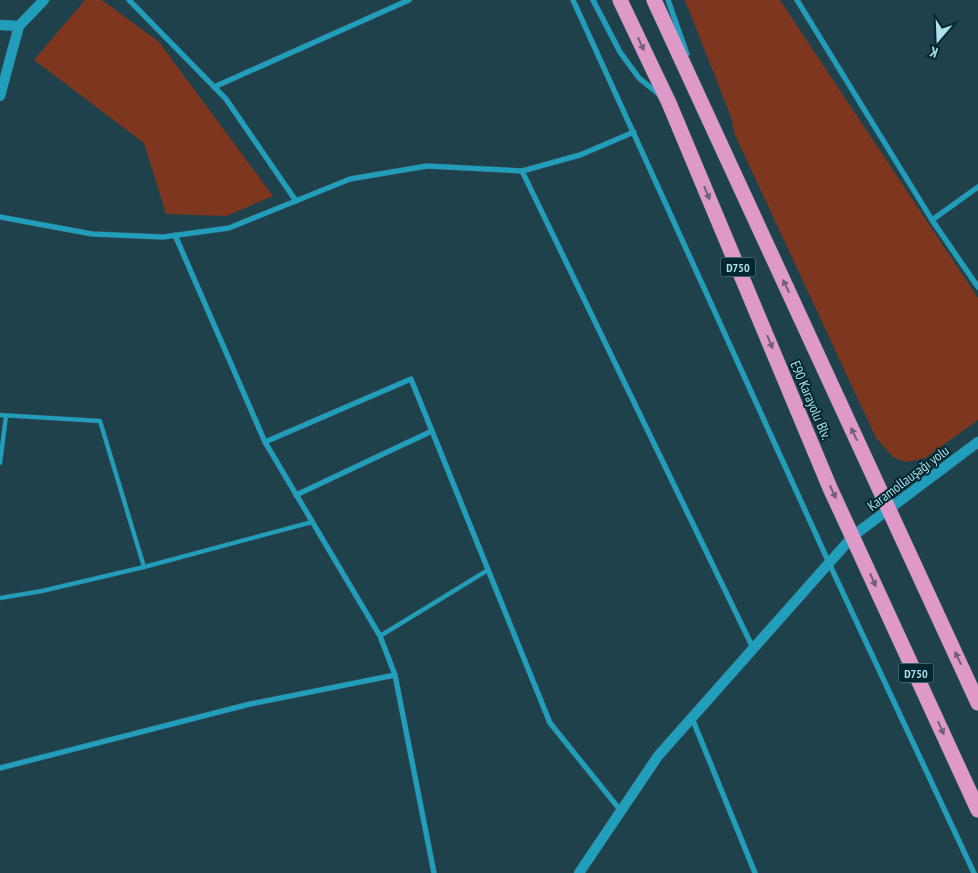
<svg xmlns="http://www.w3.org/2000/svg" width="978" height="873" viewBox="0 0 978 873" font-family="'PT Sans Narrow',sans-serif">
<rect width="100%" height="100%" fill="#1e414b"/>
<!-- green -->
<g fill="#7e361e">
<polygon points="85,0 102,0 159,42 273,196 226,216 166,214 144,143 34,60"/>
<polygon points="685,0 780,0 978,298 978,420 925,458 906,462 894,458 876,438 735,135 731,117"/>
</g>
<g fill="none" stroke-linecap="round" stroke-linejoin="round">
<!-- lane casing -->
<g stroke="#365e69" stroke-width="5">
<g id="lane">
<polyline points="0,415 100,421 144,567"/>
<polyline points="0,463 6,416"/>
<polyline points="0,598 42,591 144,567 312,522"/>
<polyline points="380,636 488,570"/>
</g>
</g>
<!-- street casing -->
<g stroke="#365e69" stroke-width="6">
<g id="street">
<polyline points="129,0 226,99 296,201"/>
<polyline points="573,0 829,563 974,873"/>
<polyline points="593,0 620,52 639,78 661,96"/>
<polyline points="668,0 687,54"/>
<polyline points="797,0 932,220 978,287"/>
<polyline points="214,87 409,0"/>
<polyline points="522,171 753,648"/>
<polyline points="0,217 92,234 163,237 229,228 350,179 427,166 522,171 580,155 634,132"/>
<polyline points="932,220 978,187"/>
<polyline points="175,235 265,442 380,636 395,675 434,873"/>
<polyline points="265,442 411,379 550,723 621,811"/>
<polyline points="296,495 432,431"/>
<polyline points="692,718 755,873"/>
<polyline points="0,768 250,704 395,675"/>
</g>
</g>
<!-- secondary casing -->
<g stroke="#365e69" stroke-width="11">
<g id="secondary">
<polyline points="0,25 19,26"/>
<polyline points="0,96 19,26 44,0"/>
<polyline points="579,873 658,756 853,536 978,442"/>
</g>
</g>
<!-- highway casing -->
<g stroke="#365e69" stroke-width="16">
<g id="highway">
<polyline points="620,0 669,103 830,488 978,810"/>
<polyline points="654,0 978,703"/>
</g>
</g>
<!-- lane -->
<use href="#lane" stroke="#219ebb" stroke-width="4"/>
<!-- street -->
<use href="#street" stroke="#219ebb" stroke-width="5"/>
<!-- secondary -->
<use href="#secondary" stroke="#219ebb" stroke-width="10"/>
<!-- highway -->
<use href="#highway" stroke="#de99c9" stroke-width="15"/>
</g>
<!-- one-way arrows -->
<defs><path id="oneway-solid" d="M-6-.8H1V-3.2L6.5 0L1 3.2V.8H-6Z" transform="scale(1.25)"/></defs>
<g fill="#70607c">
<use href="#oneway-solid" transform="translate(641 44) rotate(65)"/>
<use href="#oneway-solid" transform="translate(707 193) rotate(67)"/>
<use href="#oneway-solid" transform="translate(786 286) rotate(-115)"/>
<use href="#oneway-solid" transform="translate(770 342) rotate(67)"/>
<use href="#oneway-solid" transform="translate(854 434) rotate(-115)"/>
<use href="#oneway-solid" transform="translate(833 492) rotate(65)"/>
<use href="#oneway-solid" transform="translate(873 580) rotate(66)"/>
<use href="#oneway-solid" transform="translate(958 658) rotate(-115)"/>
<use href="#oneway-solid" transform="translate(941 728) rotate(66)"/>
</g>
<g text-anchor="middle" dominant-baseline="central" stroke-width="4" stroke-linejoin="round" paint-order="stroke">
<!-- shield labels -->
<g fill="#022730" stroke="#7aa8b5" stroke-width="1">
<rect x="720.5" y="257.5" width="35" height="19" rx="4"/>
<rect x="898.5" y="663.5" width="35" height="19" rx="4"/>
</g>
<g font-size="12" font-weight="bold" fill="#aedfee">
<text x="738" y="267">D750</text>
<text x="916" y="673">D750</text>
</g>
<!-- street labels -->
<g font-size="14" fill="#aedfee" stroke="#022730">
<text transform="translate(811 400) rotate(67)">E90 Karayolu Blv.</text>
<text transform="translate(908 478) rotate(-37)">Karamollauşağı yolu</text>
</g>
</g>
<!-- north arrow -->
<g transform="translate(938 40) rotate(199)" stroke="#022730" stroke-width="4" paint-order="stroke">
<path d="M0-4L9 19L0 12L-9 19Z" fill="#aedfee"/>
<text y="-8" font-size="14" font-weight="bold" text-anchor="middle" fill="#aedfee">K</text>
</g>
</svg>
